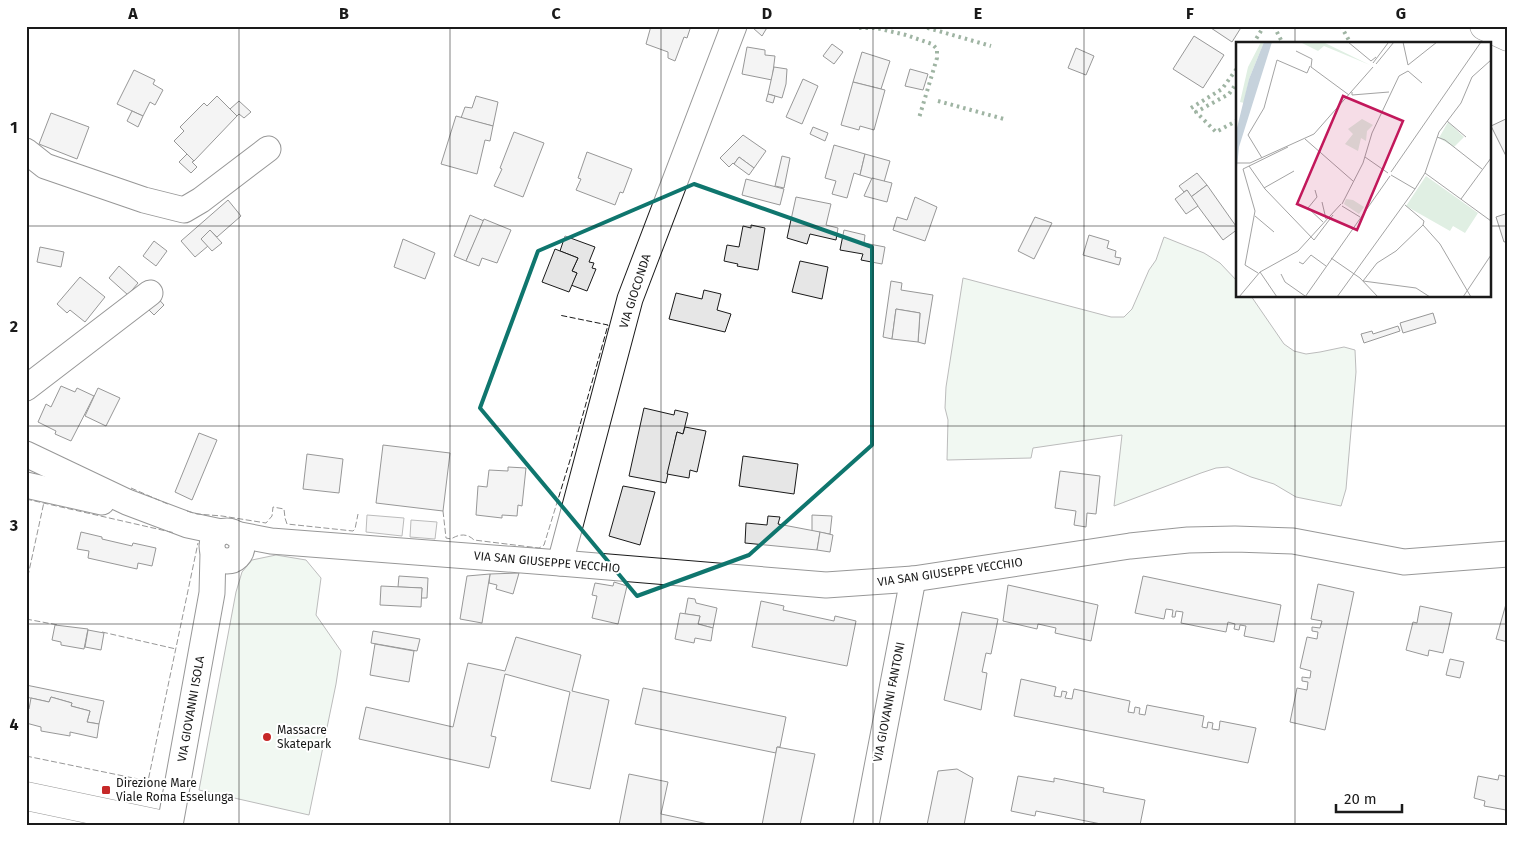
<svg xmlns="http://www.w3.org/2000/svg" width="1534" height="851" viewBox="0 0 1534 851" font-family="'Fira Sans',sans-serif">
<rect width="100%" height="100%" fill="#fff"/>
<!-- green -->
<g fill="#e0efe3" stroke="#6a6a6a">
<polygon points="1164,237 1204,253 1220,263 1238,282 1238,296 1251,296 1284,344 1294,351 1306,354 1320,352 1344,347 1355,350 1356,372 1346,489 1341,506 1296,497 1274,484 1251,477 1228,467 1216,468 1201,473 1114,506 1122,435 1033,448 1031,458 947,460 948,420 945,408 946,387 963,278 1111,317 1124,317 1132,309 1149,270 1156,260"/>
<polygon points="276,555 306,560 321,578 316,615 341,651 336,684 309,815 199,790 236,592 242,572 252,560"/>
</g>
<!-- parking -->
<g fill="#ededed" stroke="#6a6a6a">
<polygon points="367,515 404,518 402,536 366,532"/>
<polygon points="411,520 437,522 435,539 410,537"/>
</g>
<!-- building -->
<g fill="#e6e6e6" stroke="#1a1a1a">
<polygon points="651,26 691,26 687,38 684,37 675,61 668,58 668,52 646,44"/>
<polygon points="755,26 768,26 762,36 753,28"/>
<polygon points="1208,26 1242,26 1232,42"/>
<polygon points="1194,36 1224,55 1203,88 1173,69"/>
<polygon points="832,44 843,52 834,64 823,56"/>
<polygon points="747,47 765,50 765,55 775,56 772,80 742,74"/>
<polygon points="1076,48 1094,56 1086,75 1068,68"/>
<polygon points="862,52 890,61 881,89 853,82"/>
<polygon points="774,67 787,69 786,84 782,98 768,94"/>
<polygon points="910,69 928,74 923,90 905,86"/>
<polygon points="134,70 155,80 153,84 163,90 155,105 150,102 143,116 117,104"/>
<polygon points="803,79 818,86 802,124 786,117"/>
<polygon points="853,82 885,90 874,130 860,126 859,130 841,125"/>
<polygon points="768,94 775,96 773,103 766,101"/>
<polygon points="217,96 237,116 194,161 174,141 184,131 180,127 204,103 207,106"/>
<polygon points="476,96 498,102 493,126 461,118 465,107 472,108"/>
<polygon points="239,101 251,112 244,118 239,114 237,116 230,109"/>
<polygon points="132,111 143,116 138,127 127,121"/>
<polygon points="51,113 89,127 77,159 39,144"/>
<polygon points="456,116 493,126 490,141 485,140 477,174 441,164"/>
<polygon points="1508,118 1508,160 1491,126"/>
<polygon points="813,127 828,133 825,141 810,134"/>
<polygon points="514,132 544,143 523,197 494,186 502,169 500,168"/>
<polygon points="743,135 766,151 754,168 739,157 734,164 733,163 729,167 720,158"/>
<polygon points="834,145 865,154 860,175 854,173 847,198 832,194 836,181 825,178"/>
<polygon points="587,152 632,169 623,193 620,192 615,205 576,190 581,179 578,178"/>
<polygon points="187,154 194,161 192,162 197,167 191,173 179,162"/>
<polygon points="865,154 890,161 884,182 860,175"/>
<polygon points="782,156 790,158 784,188 775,186"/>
<polygon points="739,157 754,168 749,175 734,164"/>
<polygon points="1197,173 1207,185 1191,197 1187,190 1184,192 1179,186"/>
<polygon points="872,178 892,183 887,202 864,196"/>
<polygon points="746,179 784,189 780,205 742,195"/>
<polygon points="1207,185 1238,229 1223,240 1191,197"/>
<polygon points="1187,190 1198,206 1186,214 1175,199"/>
<polygon points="796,197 831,204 826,225 838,228 836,240 810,234 807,244 787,238"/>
<polygon points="915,197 937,207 925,241 893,230 897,217 907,220"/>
<polygon points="228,200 241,216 217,237 210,230 201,239 208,246 195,257 181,241"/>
<polygon points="1508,213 1508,241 1504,242 1496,217"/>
<polygon points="470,215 484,221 466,261 454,256"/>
<polygon points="1035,217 1052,223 1034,259 1018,251"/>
<polygon points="484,219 511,230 497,263 482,258 479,266 466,261"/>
<polygon points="751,225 765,228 758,270 737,266 738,264 724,261 727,245 739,247 743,226 751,228"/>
<polygon points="210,230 222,243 212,251 201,239"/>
<polygon points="844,230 865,235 864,243 885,247 882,264 861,260 863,254 840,250"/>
<polygon points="1089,235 1109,241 1107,248 1116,251 1115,257 1121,258 1119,265 1083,255"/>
<polygon points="565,236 595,247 589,262 594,263 592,268 596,269 587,291 571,285 577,273 572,271 578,258 560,251"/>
<polygon points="403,239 435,253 425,279 394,267"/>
<polygon points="154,241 167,251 156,266 143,256"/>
<polygon points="40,247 64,252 61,267 37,262"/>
<polygon points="555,249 578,258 572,271 577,273 569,292 542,282"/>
<polygon points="800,261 828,267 822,299 792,292"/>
<polygon points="119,266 138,283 128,295 109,278"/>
<polygon points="80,277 105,297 85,322 70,310 67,313 57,304"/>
<polygon points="891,281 902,283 901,290 933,295 925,344 918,342 920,313 896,309 892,339 883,337"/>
<polygon points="704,290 721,294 717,310 731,314 725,332 669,319 676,293 702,299"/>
<polygon points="153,293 164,305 154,315 142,303"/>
<polygon points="896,309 920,313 918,342 892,339"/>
<polygon points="1433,313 1436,323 1403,333 1400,323"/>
<polygon points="1398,326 1400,331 1364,343 1361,334 1372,331 1373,334"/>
<polygon points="61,386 75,392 77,388 94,396 71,441 55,434 56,431 38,422 46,404 51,407"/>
<polygon points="98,388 120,398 106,426 85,416"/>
<polygon points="644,408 674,415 675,410 688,413 683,434 677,432 666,483 629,476"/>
<polygon points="685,427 706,431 697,472 690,470 689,478 667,474 677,432 683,434"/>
<polygon points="199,433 217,440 192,500 175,492"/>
<polygon points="383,445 450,453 443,511 376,503"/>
<polygon points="307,454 343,459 339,493 303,489"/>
<polygon points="743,456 798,464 794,494 739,486"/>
<polygon points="508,467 526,468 522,506 518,505 517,516 502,515 502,518 476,515 478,486 487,487 489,470 508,471"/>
<polygon points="1060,471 1100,476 1096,514 1087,513 1086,527 1074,525 1076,511 1055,508"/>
<polygon points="623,486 655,492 640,545 609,536"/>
<polygon points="812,515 832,516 830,534 812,531"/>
<polygon points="768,516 780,517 778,524 820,532 817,550 745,543 746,523 767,525"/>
<polygon points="81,532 102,537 102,539 132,546 133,543 156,548 152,566 138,563 137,569 88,558 89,551 77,549"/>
<polygon points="820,532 833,535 830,552 817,550"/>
<polygon points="519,573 513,594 496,589 497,585 489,583 490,574"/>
<polygon points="490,574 482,623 460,619 467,576"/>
<polygon points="399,576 428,578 427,598 421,598 422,588 398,587"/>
<polygon points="1143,576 1281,605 1274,642 1244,636 1246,626 1240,625 1239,630 1234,629 1235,624 1228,622 1226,632 1181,623 1183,612 1176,611 1175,617 1172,617 1173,610 1166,609 1164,619 1135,613"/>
<polygon points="614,582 627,586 618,624 592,618 597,596 592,595 595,583 613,586"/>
<polygon points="1318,584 1354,592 1325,730 1290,722 1297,688 1307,690 1308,682 1302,681 1302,677 1310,678 1311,671 1300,668 1307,637 1317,639 1318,632 1312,631 1312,627 1320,628 1322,621 1311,619"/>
<polygon points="1008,585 1098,605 1091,641 1055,633 1056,628 1038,624 1037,629 1003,621"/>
<polygon points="381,586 422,588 421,607 380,605"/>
<polygon points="1508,597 1508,642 1496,639"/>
<polygon points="688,598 695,599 696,603 717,608 713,628 698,624 700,616 685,614"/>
<polygon points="761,601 784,606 783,610 834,621 835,616 856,621 847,666 752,647"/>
<polygon points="1420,606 1452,613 1443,653 1429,650 1428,656 1406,650 1413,622 1417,623"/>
<polygon points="962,612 998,619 991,654 986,653 982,672 987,673 981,710 944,700"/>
<polygon points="680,613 700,616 698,624 713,628 711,641 695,638 694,643 675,639"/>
<polygon points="55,625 88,629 84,649 61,645 61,642 52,640"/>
<polygon points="88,630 104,633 101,650 85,647"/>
<polygon points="373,631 420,639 417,651 371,643"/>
<polygon points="516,637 581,655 572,691 609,700 590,789 551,781 570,692 505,674 491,736 496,737 489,768 359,739 366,707 453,727 468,663 505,671"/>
<polygon points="375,644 414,651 409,682 370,675"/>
<polygon points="1450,659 1464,662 1460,678 1446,675"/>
<polygon points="1021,679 1056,687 1054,696 1061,697 1062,691 1067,692 1065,698 1072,699 1074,689 1130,701 1128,712 1134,713 1135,707 1140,708 1139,714 1145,715 1147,705 1204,716 1202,727 1207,728 1208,722 1213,723 1212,729 1219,730 1220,721 1256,728 1248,763 1014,716"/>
<polygon points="26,685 104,701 99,724 87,722 90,711 71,706 72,703 51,697 49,702 26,697"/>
<polygon points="643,688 786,717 780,747 777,747 776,753 635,724"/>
<polygon points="51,697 72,703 71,706 90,711 87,722 99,724 97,738 70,732 70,736 41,731 41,727 26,723 26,708 29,709 31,698 49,702"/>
<polygon points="777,747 815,754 800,825 762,825"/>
<polygon points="957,769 973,778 964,825 927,825 938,771"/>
<polygon points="629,774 668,782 661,814 713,825 619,825"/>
<polygon points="1499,775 1508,777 1508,803 1506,810 1484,806 1485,801 1474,798 1478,776 1498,780"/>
<polygon points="1018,776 1054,782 1054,778 1104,788 1103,792 1145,800 1140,825 1106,825 1036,811 1035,816 1011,811"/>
</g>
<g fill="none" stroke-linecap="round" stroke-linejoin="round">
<!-- minor casing -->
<g stroke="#1a1a1a" stroke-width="27">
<g id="minor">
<polyline points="26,151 45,166 144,200 184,210 201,200 268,149"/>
<polyline points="26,388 150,293"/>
<polyline points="26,454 127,502 188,525 221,532"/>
<polyline points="26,485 102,502"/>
<circle cx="227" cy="546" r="15"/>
<polyline points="235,534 271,541 560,563 826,585 913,579 1130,546 1188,540 1235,539 1293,541 1404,562 1508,554"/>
<polyline points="560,563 630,299 734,26"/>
<polyline points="170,825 212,593 213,553"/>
<polyline points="866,825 913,579"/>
</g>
</g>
<!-- major casing -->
<g stroke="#1a1a1a" stroke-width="29">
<g id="major">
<polyline points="1484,26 1508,37"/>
<polyline points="26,796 164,825"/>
</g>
</g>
<!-- minor -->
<use href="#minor" stroke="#fff" stroke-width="25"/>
<!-- major -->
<use href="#major" stroke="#fff" stroke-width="28"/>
<!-- hedge -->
<g stroke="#2b5a34" stroke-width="4" stroke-dasharray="2.5 4" stroke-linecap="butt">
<polyline points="921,26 991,46"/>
<polyline points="1274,26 1283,44"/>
<polyline points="1341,26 1351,44"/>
<polyline points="859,28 876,28 906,35 932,44 937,49 937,58 919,118"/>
<polyline points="1253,44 1264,26"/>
<polyline points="1238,81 1229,94 1196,112 1216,132 1238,120"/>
<polyline points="938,101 1004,119"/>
<polyline points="1191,108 1222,89 1238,67"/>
</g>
<!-- fence -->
<g stroke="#1a1a1a" stroke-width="1" stroke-dasharray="6 2.5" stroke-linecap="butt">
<polyline points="131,488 170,505"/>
<polyline points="26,499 175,533"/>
<polyline points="187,511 197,514 222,516 266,523 272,516 273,507 284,509 285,518 287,524 353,531 355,529 358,514"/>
<path d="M443 511 446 538 451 539C459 534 467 533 474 540L539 548 544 545 571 457 608 325 559 315"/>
<polyline points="26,585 44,502"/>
<polyline points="26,619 58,625"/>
<polyline points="102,632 176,649"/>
<polyline points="26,756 148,781 198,543"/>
</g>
</g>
<!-- marked area -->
<path d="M0 0H1534V851H0ZM694 184 872 247V445L749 555 637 596 480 408 538 251Z" fill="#fff" fill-opacity=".55" fill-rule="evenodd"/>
<path fill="none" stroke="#0f766e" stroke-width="4" stroke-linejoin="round" d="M694 184 872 247V445L749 555 637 596 480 408 538 251Z"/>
<!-- grid -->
<path fill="none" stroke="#1a1a1a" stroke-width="1" stroke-opacity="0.55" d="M239 26V825M450 26V825M661 26V825M873 26V825M1084 26V825M1295 26V44M26 226H1238M1490 226H1508M1295 296V825M26 426H1508M26 624H1508"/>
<!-- markers -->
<g fill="#c62828" stroke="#fff" stroke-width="2">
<circle cx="267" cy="737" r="5"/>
<rect x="101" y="785" width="10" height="10" rx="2.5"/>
</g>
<g text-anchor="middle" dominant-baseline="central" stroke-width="4" stroke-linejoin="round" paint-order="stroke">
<!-- street labels -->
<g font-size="12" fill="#1a1a1a" stroke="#fff">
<text transform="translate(635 291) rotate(-72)">VIA GIOCONDA</text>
<text transform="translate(547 562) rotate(5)">VIA SAN GIUSEPPE VECCHIO</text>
<text transform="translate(950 572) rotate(-8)">VIA SAN GIUSEPPE VECCHIO</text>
<text transform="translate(889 702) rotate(-79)">VIA GIOVANNI FANTONI</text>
<text transform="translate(191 709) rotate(-80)">VIA GIOVANNI ISOLA</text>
</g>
<!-- poi labels -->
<g font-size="12" fill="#1a1a1a" stroke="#fff" text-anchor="start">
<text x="277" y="730">Massacre<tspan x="277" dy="14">Skatepark</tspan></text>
<text x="116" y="783">Direzione Mare<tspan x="116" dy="14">Viale Roma Esselunga</tspan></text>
</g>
</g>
<!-- overview -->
<g transform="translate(1236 42)">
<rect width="255" height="255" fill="#fff"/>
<path d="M25 0H28L13 37 8 61 4 60 12 25ZM64 0H87L134 23 88 4 82 9ZM126 77 137 83 131 89 130 99 125 96 122 109 109 102 117 92 112 87ZM212 80 228 95 218 105 203 96ZM190 134 242 171 229 191 217 184 214 189 170 164ZM110 157 117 158 128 165 123 172 108 162Z" fill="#e0efe3"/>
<path d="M28 0H36L3 105 0 135V90L13 37Z" fill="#c6d2dc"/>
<path fill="none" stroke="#a3a3a3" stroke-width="1" d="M112 0 135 19 140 15M167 0 172 23 201 0M60 9 76 17 75 25 113 53M137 21 152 1M140 22 158 0M116 50V53L153 50M211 79 230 95M201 95 209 98 246 127M69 97 117 139M129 115 152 131M26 116 12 93 28 66 41 18 71 31 74 24M0 121H14L78 92 137 25M13 124 29 147 78 198 97 173M155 130 245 0M189 131 255 179M155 133 179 147M28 146 58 129M79 148 81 155 72 166 87 180M225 157 255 116M86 160 90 177M106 162 127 121 136 91 163 34 172 29 186 41M169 163 188 179 187 183 204 202 235 255M106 164 124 175M19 174 38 190M187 183 160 209 141 221 127 239 180 246 194 255M95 216 124 236 142 255M63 220 67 222 75 213 90 224M24 230 41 255M22 231 9 223 19 169 7 127 52 105M45 232 49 240 69 254M3 255 24 230 62 209 105 162M69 255 154 134M101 255 179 147 189 131 203 90 225 61 236 35 255 18M227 255 255 213"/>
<path fill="#c2185b" fill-opacity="0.15" stroke="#c2185b" stroke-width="2.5" d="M107 54 167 79 121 188 61 162Z"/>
<rect width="255" height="255" fill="none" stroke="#1a1a1a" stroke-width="2.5"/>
</g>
<!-- border -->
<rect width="1534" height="851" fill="none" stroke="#ffffff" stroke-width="55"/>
<!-- scale -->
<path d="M1336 804v8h66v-8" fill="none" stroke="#1a1a1a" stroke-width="2.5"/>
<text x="1344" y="804" font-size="15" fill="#1a1a1a" stroke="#ffffff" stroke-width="4" paint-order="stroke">20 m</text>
<rect x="28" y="28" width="1478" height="796" fill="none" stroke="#1a1a1a" stroke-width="2"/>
<g font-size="16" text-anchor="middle" font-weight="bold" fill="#1a1a1a">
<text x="133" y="19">A</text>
<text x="344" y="19">B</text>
<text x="556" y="19">C</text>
<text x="767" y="19">D</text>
<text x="978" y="19">E</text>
<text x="1190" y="19">F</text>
<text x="1401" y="19">G</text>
<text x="14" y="133">1</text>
<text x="14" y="332">2</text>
<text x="14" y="531">3</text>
<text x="14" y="730">4</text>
</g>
</svg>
